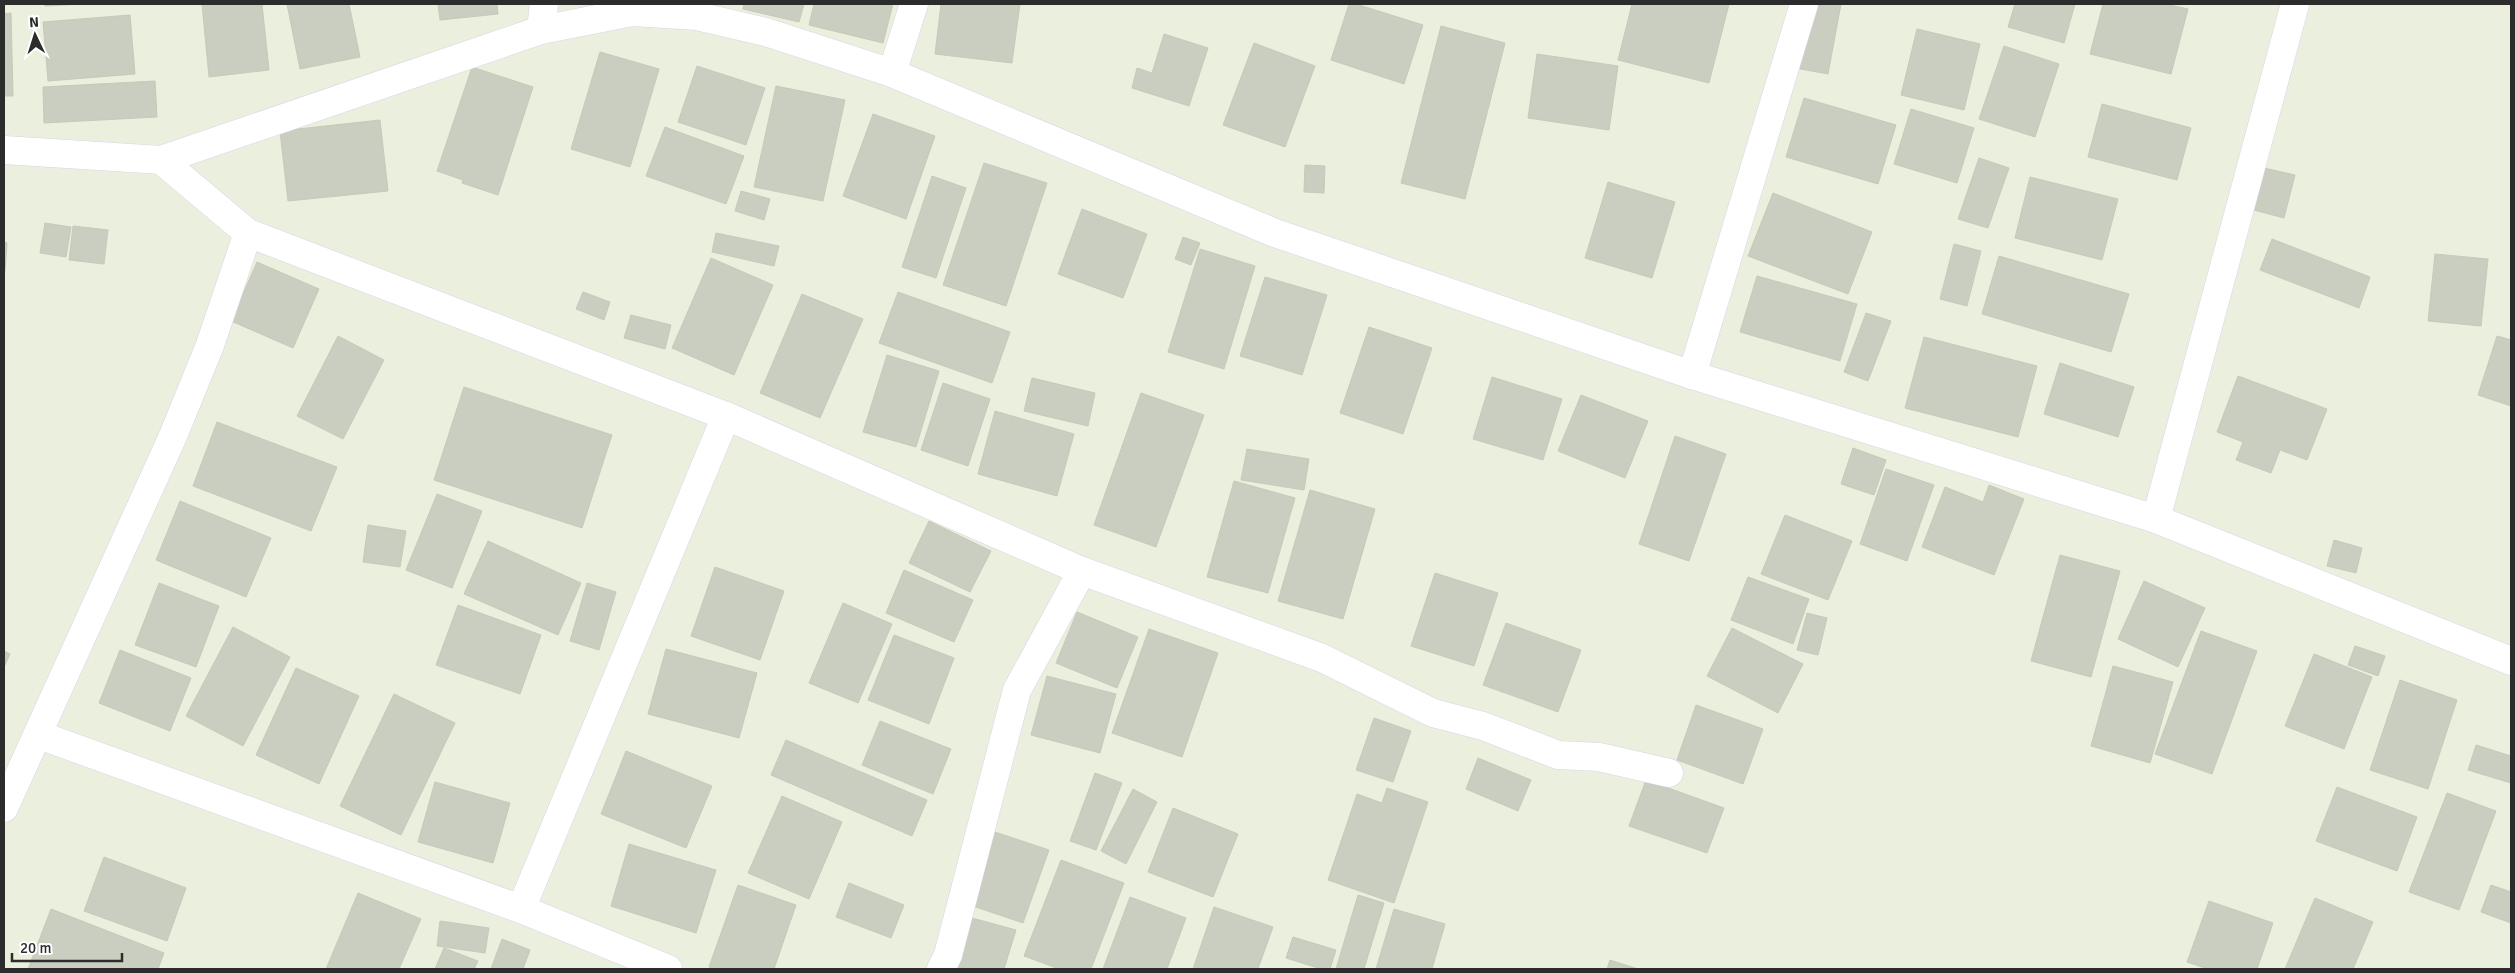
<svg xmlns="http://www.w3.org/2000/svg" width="2515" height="973" viewBox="0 0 2515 973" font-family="Signika,sans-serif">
<rect width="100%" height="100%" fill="#eaefde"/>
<!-- building -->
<g fill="#c9cec0" stroke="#c4cbb7">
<polygon points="45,4 82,4 45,6"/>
<polygon points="202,4 262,4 269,70 209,77"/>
<polygon points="287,4 349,4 360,57 300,69"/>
<polygon points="438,4 497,4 498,14 440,20"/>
<polygon points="744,4 804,4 799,22 743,9"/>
<polygon points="814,4 893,4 883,43 809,25"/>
<polygon points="941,4 1020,4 1012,63 935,54"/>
<polygon points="1349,4 1356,4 1423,25 1404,84 1331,60"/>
<polygon points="1632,4 1729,4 1709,83 1618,60"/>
<polygon points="1807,4 1841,4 1828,74 1795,68"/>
<polygon points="2015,4 2075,4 2064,43 2008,27"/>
<polygon points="2103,4 2166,4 2188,9 2171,74 2090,54"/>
<polygon points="11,13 13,96 4,96 4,14"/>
<polygon points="130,15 135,74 48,81 43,22"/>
<polygon points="1441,26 1505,43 1465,199 1401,183"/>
<polygon points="1917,29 1980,44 1964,110 1901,95"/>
<polygon points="1164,34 1208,48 1189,106 1132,88 1137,68 1152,73"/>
<polygon points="1254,43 1315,66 1285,147 1223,125"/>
<polygon points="2004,46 2059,64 2035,137 1979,119"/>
<polygon points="600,52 659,69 630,167 571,149"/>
<polygon points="1537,54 1618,66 1609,130 1528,118"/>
<polygon points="697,66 765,88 746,145 678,122"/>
<polygon points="472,67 533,87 498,195 462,183 463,180 437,171"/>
<polygon points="155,81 157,117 44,123 43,87"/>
<polygon points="776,86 845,100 823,201 754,187"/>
<polygon points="1804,98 1896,125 1878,184 1786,157"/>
<polygon points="2102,104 2191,128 2177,180 2088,157"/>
<polygon points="1911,109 1974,128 1957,183 1894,164"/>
<polygon points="873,114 935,136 906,219 843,196"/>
<polygon points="380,120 388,191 288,201 280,131"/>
<polygon points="665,127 744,156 726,204 646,176"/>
<polygon points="1979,158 2009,168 1988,228 1958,219"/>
<polygon points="984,163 1047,183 1006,306 943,285"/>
<polygon points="1305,165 1325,166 1324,193 1304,192"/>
<polygon points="2264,168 2295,175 2284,218 2254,210"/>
<polygon points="932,176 966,188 936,278 902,267"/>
<polygon points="2030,177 2118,199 2102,260 2015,238"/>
<polygon points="1608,182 1675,202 1652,278 1585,258"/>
<polygon points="741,191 770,199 764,220 735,211"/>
<polygon points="1773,193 1872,232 1848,294 1748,256"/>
<polygon points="1082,209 1147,234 1123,298 1058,274"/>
<polygon points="45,223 71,227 66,257 40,253"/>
<polygon points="73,226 108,230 104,264 69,260"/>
<polygon points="716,233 779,246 774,266 712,252"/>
<polygon points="1183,237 1200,243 1191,265 1175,259"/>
<polygon points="2272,239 2370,277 2359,308 2260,270"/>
<polygon points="4,242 7,243 5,271 4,271"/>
<polygon points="1954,244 1981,251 1967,306 1940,299"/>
<polygon points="1200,249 1255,266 1224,369 1168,352"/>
<polygon points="2435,254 2488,259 2481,326 2428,321"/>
<polygon points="1999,256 2129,294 2111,352 1982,314"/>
<polygon points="711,258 773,285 734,375 672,348"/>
<polygon points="257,262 319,289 293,348 231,321"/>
<polygon points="1757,276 1857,304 1840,361 1740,332"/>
<polygon points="1265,277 1327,295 1302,375 1240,356"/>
<polygon points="583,292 610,302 604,320 576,309"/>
<polygon points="898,292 1010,332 992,383 879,343"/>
<polygon points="802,294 863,319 820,418 760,393"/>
<polygon points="1866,313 1891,321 1868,381 1844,372"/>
<polygon points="631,315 671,325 665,349 624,338"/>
<polygon points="1369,327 1432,348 1403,434 1340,413"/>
<polygon points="338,336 384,360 343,439 297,416"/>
<polygon points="2497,336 2511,340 2511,406 2478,395"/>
<polygon points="1924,337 2037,366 2018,437 1905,408"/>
<polygon points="887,355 939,371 916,447 863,432"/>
<polygon points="2060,363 2134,387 2118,437 2044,414"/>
<polygon points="2238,376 2327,409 2307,460 2280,450 2271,473 2236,460 2243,442 2217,432"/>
<polygon points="1492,377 1562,399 1543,460 1473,439"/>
<polygon points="1032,378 1095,393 1088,426 1024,411"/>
<polygon points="943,383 990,399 968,466 921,450"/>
<polygon points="464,387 612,435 582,528 434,480"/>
<polygon points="1141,393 1204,415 1156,547 1094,525"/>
<polygon points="1581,395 1648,421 1625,478 1558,451"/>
<polygon points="995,411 1074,434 1057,496 978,474"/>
<polygon points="217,422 337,467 311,531 193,486"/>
<polygon points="1675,436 1726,454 1689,561 1639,544"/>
<polygon points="1853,448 1886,460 1874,495 1841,484"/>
<polygon points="1247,449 1309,459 1304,490 1241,480"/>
<polygon points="1886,469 1934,485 1907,561 1860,544"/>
<polygon points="1234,481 1295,498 1268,593 1207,577"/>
<polygon points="1989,485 2024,499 1994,575 1922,547 1945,487 1983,502"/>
<polygon points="1310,490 1375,509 1343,619 1278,601"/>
<polygon points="437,494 482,511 452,588 406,570"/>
<polygon points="180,501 271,538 246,597 156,560"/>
<polygon points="1785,515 1852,541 1828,600 1761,574"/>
<polygon points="929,521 991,551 970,592 909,563"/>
<polygon points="368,525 406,531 400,567 363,562"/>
<polygon points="2334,540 2362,548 2356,573 2327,566"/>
<polygon points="488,541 581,583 558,635 464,594"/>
<polygon points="2060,555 2120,571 2091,677 2031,661"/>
<polygon points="715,567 784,591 760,660 691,636"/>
<polygon points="904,570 973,600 954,642 886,613"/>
<polygon points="1435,573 1498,593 1474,666 1411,646"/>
<polygon points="1748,577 1809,599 1793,644 1731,620"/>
<polygon points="2144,581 2205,608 2178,667 2118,639"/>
<polygon points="159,583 219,606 196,667 135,645"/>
<polygon points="587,583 616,592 599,650 570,641"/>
<polygon points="843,603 892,624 858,703 809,683"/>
<polygon points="458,605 541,635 520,694 436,665"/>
<polygon points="1077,612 1138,637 1117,688 1056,663"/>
<polygon points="1807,613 1827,618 1818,655 1797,650"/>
<polygon points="1506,623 1581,650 1558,712 1483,685"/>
<polygon points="233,627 290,657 243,746 186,716"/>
<polygon points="1732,628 1803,664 1778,713 1707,676"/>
<polygon points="1149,629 1218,653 1182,757 1112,733"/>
<polygon points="2201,631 2257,651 2212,774 2155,754"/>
<polygon points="894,635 954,658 929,724 868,700"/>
<polygon points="2355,646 2385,656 2378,676 2348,665"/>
<polygon points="666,649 757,673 739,738 648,714"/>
<polygon points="120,650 191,678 170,731 99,703"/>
<polygon points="4,651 10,654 4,667"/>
<polygon points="2314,654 2372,677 2344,749 2285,726"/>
<polygon points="2113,666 2173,682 2150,763 2091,746"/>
<polygon points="296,668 359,696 319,784 256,755"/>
<polygon points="1047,676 1116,694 1100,753 1031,735"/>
<polygon points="2400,680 2457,700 2428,789 2370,770"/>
<polygon points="394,694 455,723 401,835 340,806"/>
<polygon points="1696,705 1763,729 1743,784 1677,760"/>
<polygon points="1374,718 1411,731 1393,782 1356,770"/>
<polygon points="880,721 951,749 933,794 862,765"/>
<polygon points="786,740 927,800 912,836 771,775"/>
<polygon points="2476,745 2511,756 2511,783 2468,770"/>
<polygon points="626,751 712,786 686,848 601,814"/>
<polygon points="1478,758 1531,780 1518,811 1466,789"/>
<polygon points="1095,773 1122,783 1096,850 1070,841"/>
<polygon points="1646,780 1724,808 1707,853 1629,826"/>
<polygon points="435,782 510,803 493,863 418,842"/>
<polygon points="2337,787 2417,817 2397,871 2316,841"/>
<polygon points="1387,788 1428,802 1394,903 1328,880 1357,794 1382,803"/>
<polygon points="1133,789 1157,802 1126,864 1101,851"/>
<polygon points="2447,793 2496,811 2459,910 2409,892"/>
<polygon points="782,796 842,822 809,899 748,873"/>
<polygon points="1173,808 1238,834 1213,897 1148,872"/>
<polygon points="989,830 1049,850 1023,923 964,903"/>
<polygon points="629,844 716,870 696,933 611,906"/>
<polygon points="104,857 186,888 167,941 84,911"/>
<polygon points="1061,860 1124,883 1091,969 1059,969 1024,956"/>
<polygon points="849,883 904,905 891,938 836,917"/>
<polygon points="738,885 796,905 774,969 715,969 709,967"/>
<polygon points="2491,885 2511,892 2511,923 2481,912"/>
<polygon points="358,893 421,919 399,969 326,969"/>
<polygon points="1358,895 1384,903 1364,969 1336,969"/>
<polygon points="1130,897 1186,918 1167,969 1103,969"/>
<polygon points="2315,898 2373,922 2353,969 2285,969"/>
<polygon points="2209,901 2273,923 2257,969 2208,969 2187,962"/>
<polygon points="1214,907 1273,927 1258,969 1193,969"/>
<polygon points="51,909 164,953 158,969 28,969"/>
<polygon points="1394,909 1445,924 1432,969 1376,969"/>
<polygon points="961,915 1016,930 1004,969 946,969"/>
<polygon points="440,921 489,928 485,953 437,946"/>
<polygon points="1293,937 1336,950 1330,969 1321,969 1286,958"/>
<polygon points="502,939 530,950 523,969 491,969"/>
<polygon points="444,948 478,961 474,969 435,969"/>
<polygon points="1610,960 1638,969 1607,969"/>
</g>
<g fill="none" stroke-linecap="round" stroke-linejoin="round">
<!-- street casing -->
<g stroke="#ddd2e7" stroke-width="29">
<g id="street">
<polyline points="541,30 544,4"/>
<polyline points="892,73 914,4"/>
<polyline points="4,150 161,160 248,233 210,345 173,436 4,808"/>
<polyline points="161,160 541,30 632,12 697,16 766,32 892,73 1275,233 1692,375 2156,519 2511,661"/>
<polyline points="248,233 726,416 1082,571 1322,658 1433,713 1483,726 1558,755 1599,757 1669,773"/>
<polyline points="1692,375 1804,4"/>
<polyline points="2156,519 2295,4"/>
<polyline points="39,735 521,909 668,969"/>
<polyline points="521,909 726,416"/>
<polyline points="941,969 948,955 1017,690 1082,571"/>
</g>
</g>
<!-- street -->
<use href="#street" stroke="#fff" stroke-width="28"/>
</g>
<!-- border -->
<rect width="2515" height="973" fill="none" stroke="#2c2c2c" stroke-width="10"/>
<!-- north arrow -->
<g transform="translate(35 35) rotate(356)" stroke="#ffffff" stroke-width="4" paint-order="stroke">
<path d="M0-4L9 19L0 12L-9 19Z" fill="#2c2c2c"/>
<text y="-8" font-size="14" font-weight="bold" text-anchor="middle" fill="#2c2c2c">N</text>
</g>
<!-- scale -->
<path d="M12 953v8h110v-8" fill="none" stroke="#2c2c2c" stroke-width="2.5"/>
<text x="20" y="953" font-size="15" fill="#2c2c2c" stroke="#ffffff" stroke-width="4" paint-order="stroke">20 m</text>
</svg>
